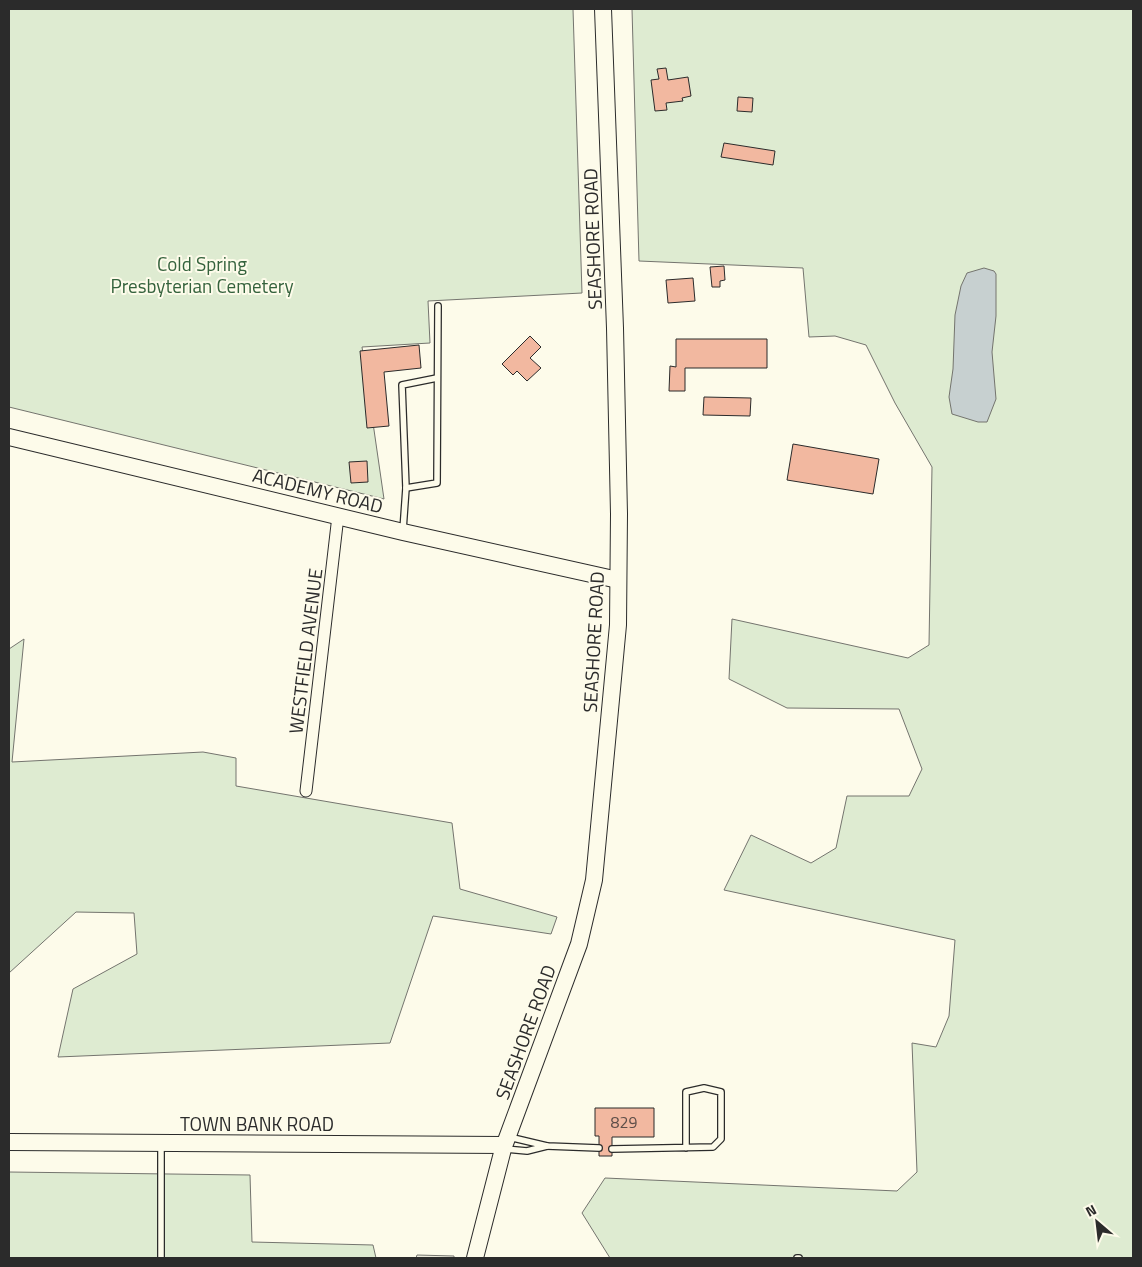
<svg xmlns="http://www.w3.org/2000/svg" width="1142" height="1267" viewBox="0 0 1142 1267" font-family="'Titillium Web',sans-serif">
<rect width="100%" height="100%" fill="#fdfbea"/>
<!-- green -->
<g fill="#deebd1" stroke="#74746e">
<polygon points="9,9 573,9 582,293 428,301 430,343 362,347 384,499 9,407"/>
<polygon points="632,9 1133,9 1133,1258 610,1258 582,1213 605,1178 897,1191 917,1172 912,1043 936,1047 949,1016 955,940 724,890 751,835 811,863 836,848 847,796 909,796 922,769 899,709 787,708 729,679 732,619 908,658 929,645 932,467 895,403 866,345 835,336 809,337 803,268 639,261"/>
<polygon points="24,639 12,762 203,752 236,758 236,786 452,823 460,889 557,917 551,934 433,916 390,1043 58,1057 73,989 137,954 134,913 76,912 9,973 9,649"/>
<polygon points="9,1172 250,1175 252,1242 373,1245 376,1258 9,1258"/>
</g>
<!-- parking -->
<polygon fill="#eceadb" stroke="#74746e" points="417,1255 454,1256 454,1258 416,1258"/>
<!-- water -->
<polygon fill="#c7d0d0" stroke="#74746e" points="984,268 994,271 996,274 996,316 992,352 996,399 987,422 978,422 952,414 949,397 953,369 955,315 961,286 967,273"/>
<!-- building -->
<g fill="#f2b8a0" stroke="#2b2b2b">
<polygon points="666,68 668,80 688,77 691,96 682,98 683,101 666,103 667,110 655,111 651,80 659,79 657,69"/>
<polygon points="738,97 753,98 752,112 737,111"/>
<polygon points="724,143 775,151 773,165 721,157"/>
<polygon points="724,266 725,280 720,281 720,287 712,287 710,267"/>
<polygon points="693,278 695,301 668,303 666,280"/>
<polygon points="530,336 541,347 530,358 541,368 527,381 517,371 513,375 502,364"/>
<polygon points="676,339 767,339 767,368 685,368 685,391 669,391 670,366 676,367"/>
<polygon points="419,345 421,368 384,372 389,426 367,428 360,351"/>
<polygon points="704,397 751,398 750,416 703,415"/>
<polygon points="793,444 879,459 873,494 787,480"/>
<polygon points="367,461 368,482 351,483 349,462"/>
<polygon points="595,1108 654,1108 654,1137 612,1137 612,1156 599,1156 599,1136 595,1136"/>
</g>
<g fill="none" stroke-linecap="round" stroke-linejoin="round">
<!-- lane casing -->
<g stroke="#2b2b2b" stroke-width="8">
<g id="lane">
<polyline points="406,488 437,483 438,306"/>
<polyline points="403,530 406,488 402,385 437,378"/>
<polyline points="509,1137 547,1146 599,1148"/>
<polyline points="161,1145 161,1258"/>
<polyline points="505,1149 527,1151 547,1146"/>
<polyline points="612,1149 713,1147 721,1139 721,1092 704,1088 686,1092 686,1148"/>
<polyline points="797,1258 799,1258"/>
</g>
</g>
<!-- street casing -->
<g stroke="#2b2b2b" stroke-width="13">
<polyline id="street" points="306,791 338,516"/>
</g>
<!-- secondary casing -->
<g stroke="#2b2b2b" stroke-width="18">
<g id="secondary">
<polyline points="9,437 403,532 618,580"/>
<polyline points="9,1142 504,1145"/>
<polyline points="475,1258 503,1149 579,944 594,880 618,625 619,514 615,328 603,9"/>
</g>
</g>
<!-- lane -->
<use href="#lane" stroke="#fdfbea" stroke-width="5.5"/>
<!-- street -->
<use href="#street" stroke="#fdfbea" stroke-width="11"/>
<!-- secondary -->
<use href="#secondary" stroke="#fdfbea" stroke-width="16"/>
</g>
<g text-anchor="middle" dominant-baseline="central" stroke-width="4" stroke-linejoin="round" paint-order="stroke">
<!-- number labels -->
<g font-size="16" fill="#5d4e48">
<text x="624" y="1122">829</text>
</g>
<!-- street labels -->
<g font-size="19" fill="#2b2b2b" stroke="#fdfbea">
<text transform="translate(592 239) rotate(-92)">SEASHORE ROAD</text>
<text transform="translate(318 490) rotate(14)">ACADEMY ROAD</text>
<text transform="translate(593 642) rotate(-87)">SEASHORE ROAD</text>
<text transform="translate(305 651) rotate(-83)">WESTFIELD AVENUE</text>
<text transform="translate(525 1032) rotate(-70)">SEASHORE ROAD</text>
<text x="257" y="1123">TOWN BANK ROAD</text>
</g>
<!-- park labels -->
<g font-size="19" fill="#34623c" stroke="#fdfbea">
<text x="202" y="263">Cold Spring<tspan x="202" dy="22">Presbyterian Cemetery</tspan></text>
</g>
</g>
<!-- border -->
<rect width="1142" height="1267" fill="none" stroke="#2b2b2b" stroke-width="20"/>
<!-- north arrow -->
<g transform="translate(1097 1222) rotate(332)" stroke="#fdfbea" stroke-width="4" paint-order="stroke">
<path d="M0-4L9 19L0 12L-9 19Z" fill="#2b2b2b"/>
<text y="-8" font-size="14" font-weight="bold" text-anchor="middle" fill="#2b2b2b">N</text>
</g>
</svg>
